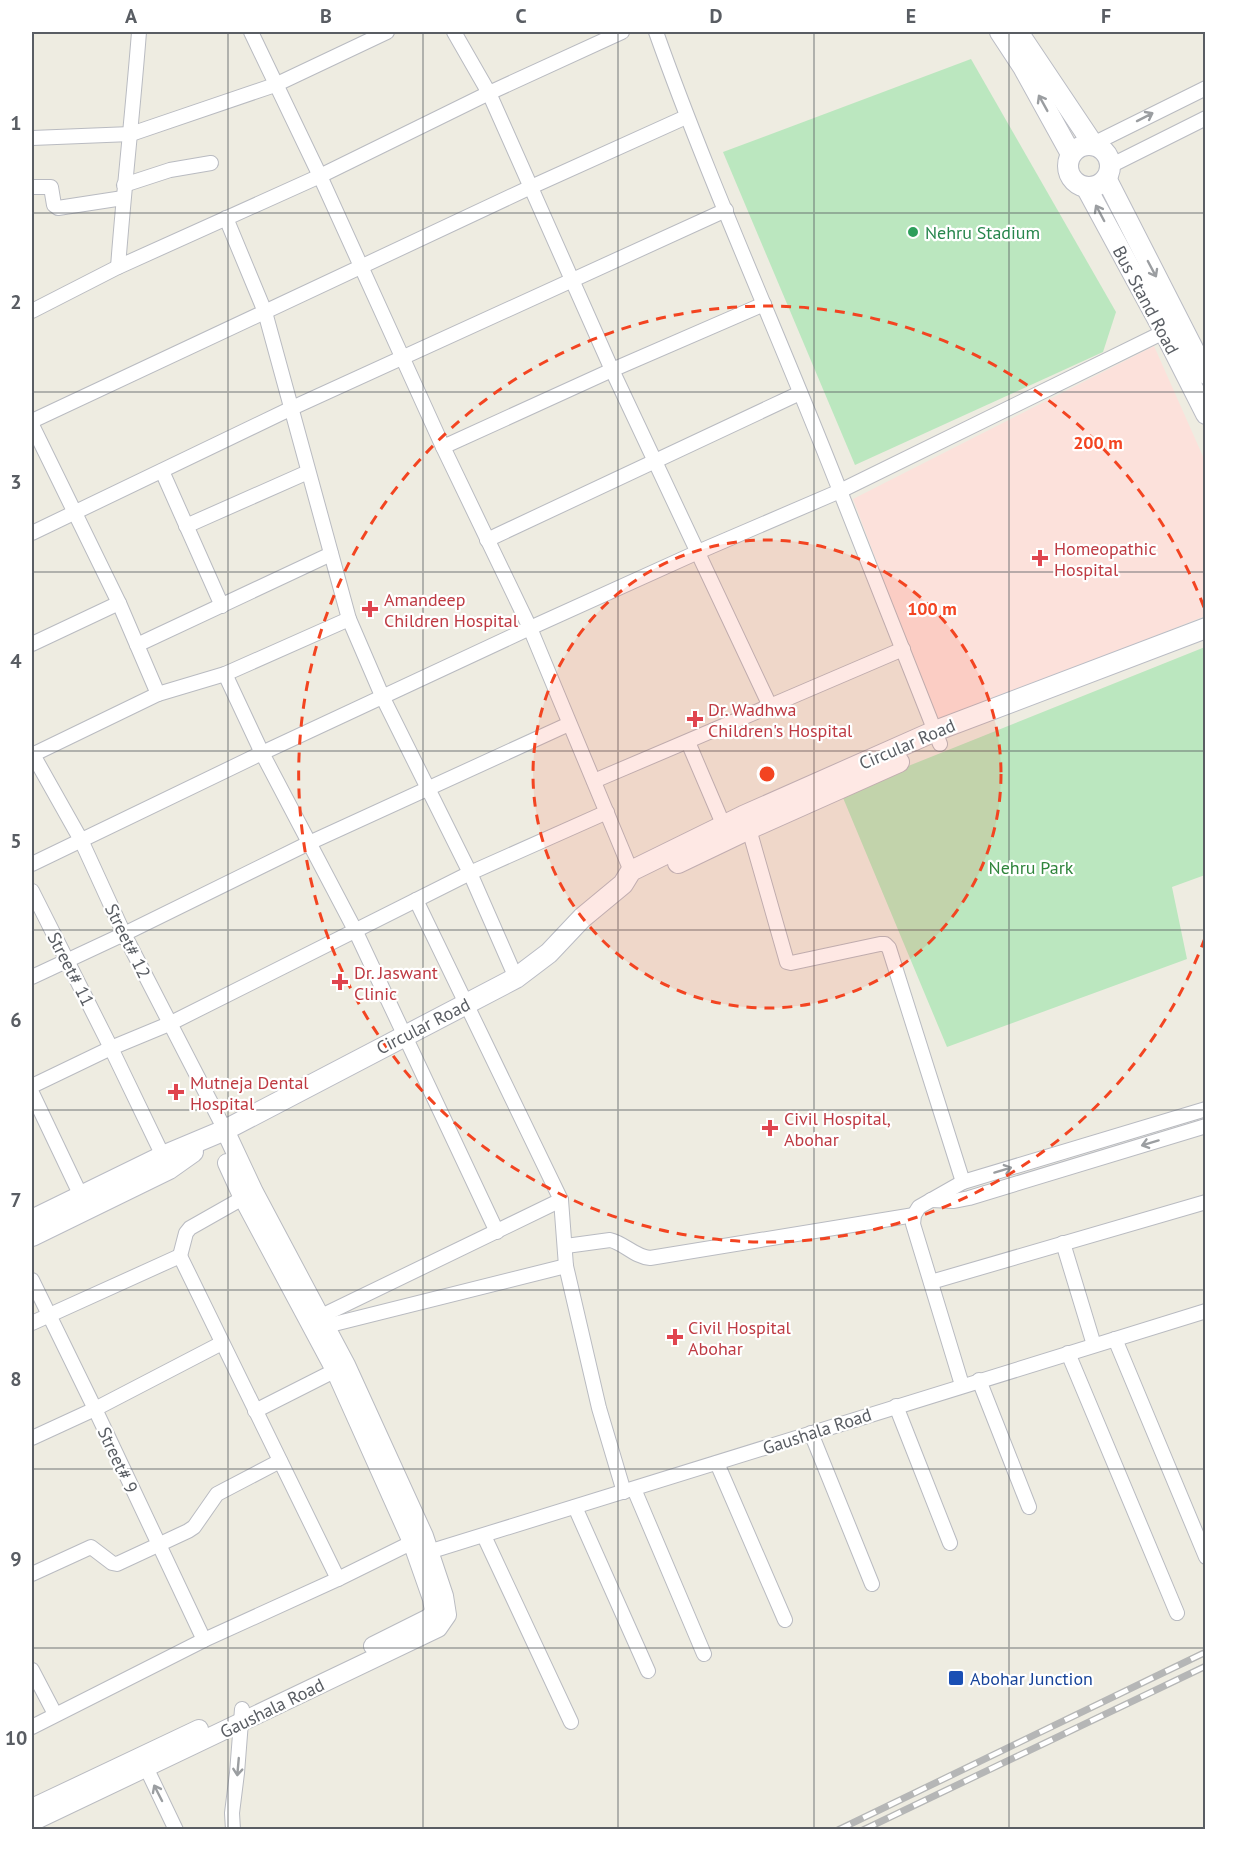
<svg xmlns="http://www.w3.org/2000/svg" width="1237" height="1861" viewBox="0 0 1237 1861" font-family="'PT Sans',sans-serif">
<rect width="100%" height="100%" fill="#eeece1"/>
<!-- medical -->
<polygon fill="#fce1db" points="1154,346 1205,461 1205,616 937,723 853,499"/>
<!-- green -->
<g fill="#bbe7bf">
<polygon points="971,59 1116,312 1103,352 855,465 723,152"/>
<polygon points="1205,647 1205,875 1172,887 1187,959 947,1047 841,793"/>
</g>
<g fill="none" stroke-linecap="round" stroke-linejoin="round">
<!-- minor casing -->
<g stroke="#b9bbc1" stroke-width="16">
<g id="minor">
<polyline points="251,32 320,176 443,447 530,628 631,871"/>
<polyline points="454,32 489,93 612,370 770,706 594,781"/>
<polyline points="32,138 131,134 275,85 387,32"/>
<polyline points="1093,144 1206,88"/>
<polyline points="1112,165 1206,118"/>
<polyline points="124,185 170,170 211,163"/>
<polyline points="32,187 51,187 54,205 58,208 123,198"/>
<polyline points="226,218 265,312 349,619 383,698 470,873 516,978"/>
<path d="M118 267C124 188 133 110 139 32"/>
<polyline points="32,311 118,267 320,176 489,93 622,32"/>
<polyline points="32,421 531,187 686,117"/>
<polyline points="32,425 119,603 158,694 225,674 349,619"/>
<polyline points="443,447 612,370 764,304"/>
<polyline points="162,471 222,606"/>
<polyline points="186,526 308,472"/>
<polyline points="32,533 292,408 726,210"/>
<polyline points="487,540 800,393"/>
<polyline points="32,644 119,603"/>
<polyline points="137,645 331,554"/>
<polyline points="225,674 262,753 355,930 497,1232"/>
<polyline points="770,706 903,649"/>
<polyline points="688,742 726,831"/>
<polyline points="940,744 840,491 1170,329"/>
<polyline points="32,753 81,840 124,934 225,1130"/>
<polyline points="32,755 158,694"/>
<polyline points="749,829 787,962 791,963 880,944 885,944 889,948 963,1182"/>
<path d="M32 864 262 753 530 628 698 552 840 491C780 337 711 187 656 32"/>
<polyline points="32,891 111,1048 163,1156"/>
<polyline points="416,900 561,1200 566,1266 599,1408 624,1492"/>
<polyline points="32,977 124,934 309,843 569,724"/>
<polyline points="32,1086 111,1048 169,1024 470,873 607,812"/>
<polyline points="32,1093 81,1196"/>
<polyline points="931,1200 954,1201 969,1198 1206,1126"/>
<polyline points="1063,1243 1094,1345"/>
<path d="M566 1246 610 1240C624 1243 635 1257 650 1258L914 1215"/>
<polyline points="180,1256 186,1233 190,1228 250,1194"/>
<polyline points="32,1280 95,1409 204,1640"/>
<polyline points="931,1282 1206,1202"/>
<polyline points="311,1321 561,1200"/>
<polyline points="32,1323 180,1256 338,1579"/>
<polyline points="318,1328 566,1266"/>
<polyline points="1115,1339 1206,1557"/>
<polyline points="1068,1353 1177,1613"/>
<polyline points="979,1380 1029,1507"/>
<polyline points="962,1385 913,1224 914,1215 919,1207 963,1182 1206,1109"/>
<polyline points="896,1406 950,1543"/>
<polyline points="255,1411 342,1367"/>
<polyline points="811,1433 872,1584"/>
<polyline points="32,1438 95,1409 222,1343"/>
<polyline points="717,1463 785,1620"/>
<polyline points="634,1489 704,1654"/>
<polyline points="575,1507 648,1671"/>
<polyline points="484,1536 571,1722"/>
<polyline points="422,1554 1206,1311"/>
<polyline points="32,1574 91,1547 112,1563 117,1564 188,1531 194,1527 217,1494 280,1461"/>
<polyline points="32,1670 55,1714"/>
<polyline points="32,1727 204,1640 338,1579 421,1538"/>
<polyline points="143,1761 176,1830"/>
<polyline points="233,1830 232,1813 237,1773 242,1709"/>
</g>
</g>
<!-- tertiary casing -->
<g stroke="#b9bbc1" stroke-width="20">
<g id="tertiary">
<polyline points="227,1163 243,1198 335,1370 412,1542 432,1599 434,1612 429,1618 373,1646"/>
<polyline points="32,1808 199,1729"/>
<polyline points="32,1822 438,1628 447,1615 444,1596 424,1536 346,1365 254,1192 225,1130"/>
</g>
</g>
<!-- secondary casing -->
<g stroke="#babcc4" stroke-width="22">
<g id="secondary">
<polyline points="1000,32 1023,67 1071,154"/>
<polyline points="1018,32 1093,144"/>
<circle cx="1089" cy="166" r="21"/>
<polyline points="1107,180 1206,374"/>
<polyline points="1086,187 1164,331 1206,414"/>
<polyline points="678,863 749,829 899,762"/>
<polyline points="32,1220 163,1156 225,1130 516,978 549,953 582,918 623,884 631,871 743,816 935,731 1206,628"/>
<polyline points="32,1236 169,1169 193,1152"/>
</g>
</g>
<!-- minor -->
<use href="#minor" stroke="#fff" stroke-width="14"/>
<!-- tertiary -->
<use href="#tertiary" stroke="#fff" stroke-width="18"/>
<!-- secondary -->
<use href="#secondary" stroke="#fff" stroke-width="20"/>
<!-- rail casing -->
<g stroke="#b5b6b6" stroke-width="7">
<g id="rail">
<polyline points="838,1830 1206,1652"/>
<polyline points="863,1830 1206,1666"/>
</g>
</g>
<!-- rail -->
<use href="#rail" stroke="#fff" stroke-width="4.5" stroke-dasharray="14" stroke-linecap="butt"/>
</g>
<!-- one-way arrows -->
<defs><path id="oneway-shaft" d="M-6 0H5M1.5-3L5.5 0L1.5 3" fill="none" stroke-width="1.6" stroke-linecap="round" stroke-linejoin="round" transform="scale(1.5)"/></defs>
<g stroke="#9b9ea1">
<use href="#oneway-shaft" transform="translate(1043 103) rotate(-119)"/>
<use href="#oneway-shaft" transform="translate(1145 117) rotate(-27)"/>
<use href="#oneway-shaft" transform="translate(1100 213) rotate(-118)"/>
<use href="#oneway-shaft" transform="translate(1152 269) rotate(62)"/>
<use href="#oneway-shaft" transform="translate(1150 1143) rotate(163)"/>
<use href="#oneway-shaft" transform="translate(1003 1170) rotate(-17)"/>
<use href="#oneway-shaft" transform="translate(238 1767) rotate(95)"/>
<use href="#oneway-shaft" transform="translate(158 1793) rotate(-117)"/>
</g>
<!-- grid -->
<path fill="none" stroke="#595d63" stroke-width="1.5" stroke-opacity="0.55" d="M228 32V1830M423 32V1830M618 32V1830M814 32V1830M1009 32V1830M32 213H1206M32 392H1206M32 572H1206M32 751H1206M32 930H1206M32 1110H1206M32 1290H1206M32 1469H1206M32 1648H1206"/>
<!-- distance rings -->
<circle cx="767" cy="774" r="234" fill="#f34421" fill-opacity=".12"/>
<g fill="none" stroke="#f34421" stroke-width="3" stroke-dasharray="10 8">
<circle cx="767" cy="774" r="234"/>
<path d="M1205 938A468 468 0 1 1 1205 610"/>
</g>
<!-- markers -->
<circle fill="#2e9e5b" stroke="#fff" stroke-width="2" cx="913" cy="232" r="6"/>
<g fill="#e0444e" stroke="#fff" stroke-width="2">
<path d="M1037 549h6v6h6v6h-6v6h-6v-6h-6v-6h6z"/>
<path d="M367 600h6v6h6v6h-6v6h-6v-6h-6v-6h6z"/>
<path d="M692 710h6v6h6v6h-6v6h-6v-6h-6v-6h6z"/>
<path d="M337 973h6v6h6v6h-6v6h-6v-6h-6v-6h6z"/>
<path d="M173 1083h6v6h6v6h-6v6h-6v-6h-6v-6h6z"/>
<path d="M767 1119h6v6h6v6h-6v6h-6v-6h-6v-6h6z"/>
<path d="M672 1328h6v6h6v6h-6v6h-6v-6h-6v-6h6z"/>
</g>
<rect fill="#1a4fb4" stroke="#fff" stroke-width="2" x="948" y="1670" width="16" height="16" rx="3"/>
<g text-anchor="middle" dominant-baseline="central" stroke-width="4.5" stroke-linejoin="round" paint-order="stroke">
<!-- leisure labels -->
<g font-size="18" fill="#27864d" stroke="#fff" text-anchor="start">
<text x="925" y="232">Nehru Stadium</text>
</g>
<!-- street labels -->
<g font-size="18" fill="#595d63" stroke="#fff">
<text transform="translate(1146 300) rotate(62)">Bus Stand Road</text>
<text transform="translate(907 744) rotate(-23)">Circular Road</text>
<text transform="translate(128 941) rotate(64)">Street# 12</text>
<text transform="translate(71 969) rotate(63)">Street# 11</text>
<text transform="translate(423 1026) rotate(-27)">Circular Road</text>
<text transform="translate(817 1431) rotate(-18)">Gaushala Road</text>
<text transform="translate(118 1460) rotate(65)">Street# 9</text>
<text transform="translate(272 1708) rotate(-26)">Gaushala Road</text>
</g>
<!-- health labels -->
<g font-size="18" fill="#be3a42" stroke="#fff" text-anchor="start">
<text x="1054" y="548">Homeopathic<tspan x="1054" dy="21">Hospital</tspan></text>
<text x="384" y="599">Amandeep<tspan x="384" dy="21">Children Hospital</tspan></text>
<text x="708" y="709">Dr. Wadhwa<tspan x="708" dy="21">Children's Hospital</tspan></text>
<text x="354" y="972">Dr. Jaswant<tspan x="354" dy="21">Clinic</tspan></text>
<text x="190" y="1082">Mutneja Dental<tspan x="190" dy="21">Hospital</tspan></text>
<text x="784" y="1118">Civil Hospital,<tspan x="784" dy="21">Abohar</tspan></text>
<text x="688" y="1327">Civil Hospital<tspan x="688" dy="21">Abohar</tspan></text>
</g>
<!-- park labels -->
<g font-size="18" fill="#2f843b" stroke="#fff">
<text x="1031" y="867">Nehru Park</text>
</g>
<!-- transit labels -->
<g font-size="18" fill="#164399" stroke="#fff" text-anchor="start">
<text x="970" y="1678">Abohar Junction</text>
</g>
</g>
<circle cx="767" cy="774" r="9" fill="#f34421" stroke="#fff" stroke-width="3"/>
<g font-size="18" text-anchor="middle" font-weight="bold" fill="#f34421" stroke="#fff" stroke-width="4.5" stroke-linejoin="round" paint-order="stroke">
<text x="1098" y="449">200 m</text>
<text x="932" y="615">100 m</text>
</g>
<!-- border -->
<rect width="1237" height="1861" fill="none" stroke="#ffffff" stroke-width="66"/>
<rect x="33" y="33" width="1171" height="1795" fill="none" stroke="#595d63" stroke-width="2"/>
<g font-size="20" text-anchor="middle" font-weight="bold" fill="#595d63">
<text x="131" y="23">A</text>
<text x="326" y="23">B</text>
<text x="521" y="23">C</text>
<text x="716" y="23">D</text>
<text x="911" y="23">E</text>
<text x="1106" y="23">F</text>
<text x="16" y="130">1</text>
<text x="16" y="309">2</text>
<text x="16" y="489">3</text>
<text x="16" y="668">4</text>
<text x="16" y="848">5</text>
<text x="16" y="1027">6</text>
<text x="16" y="1207">7</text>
<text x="16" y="1386">8</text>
<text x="16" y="1566">9</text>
<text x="16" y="1745">10</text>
</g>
</svg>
